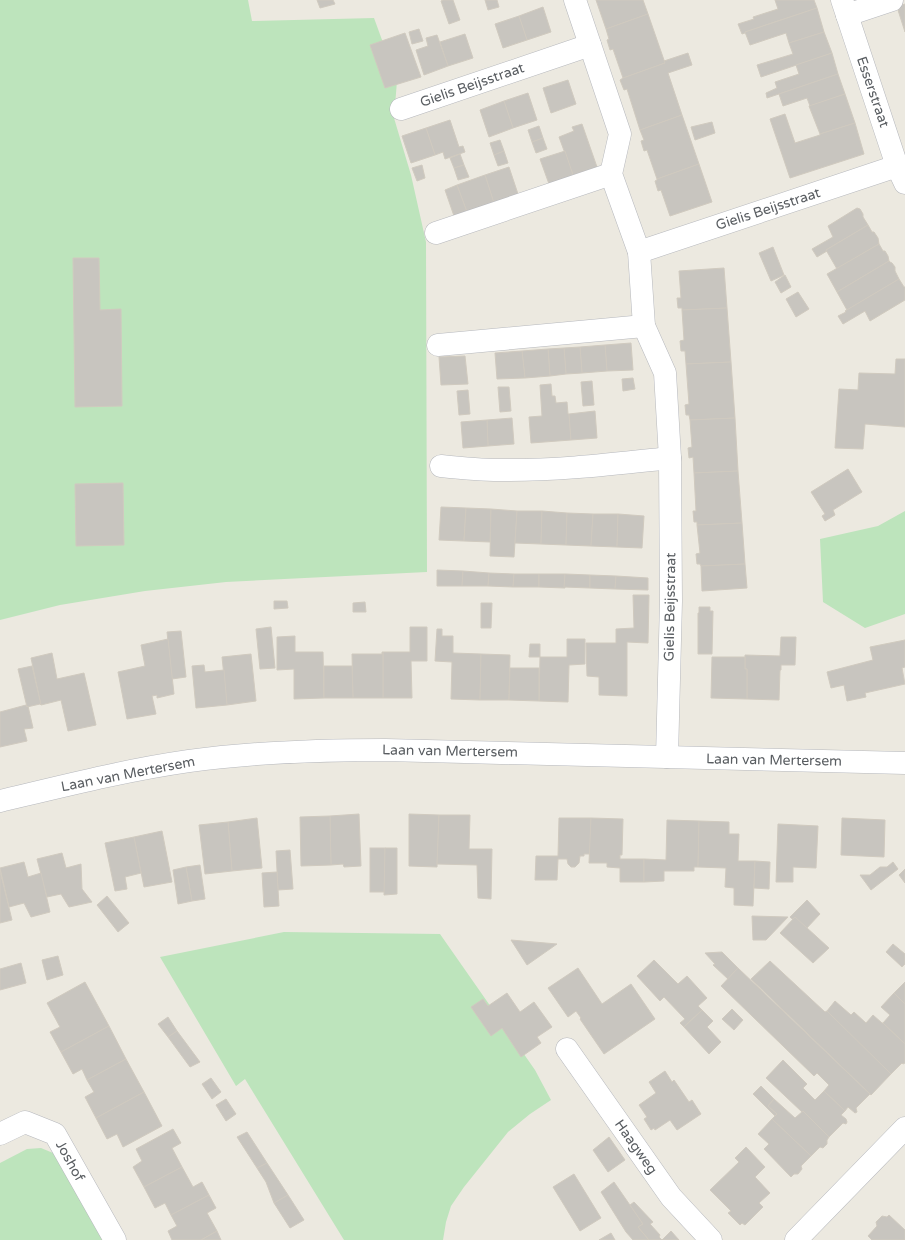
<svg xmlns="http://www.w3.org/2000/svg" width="905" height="1240" viewBox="0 0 905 1240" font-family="'Varela Round',sans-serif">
<rect width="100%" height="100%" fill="#ece9e0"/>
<!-- green -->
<g fill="#bde4bc">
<polygon points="0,0 248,0 252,21 374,18 397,81 394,118 411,175 426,242 427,572 226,582 145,591 60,605 0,620"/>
<polygon points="905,511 905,614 865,628 823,602 820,539 878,526"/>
<polygon points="284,932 440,934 535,1070 551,1100 530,1114 508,1132 464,1187 451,1206 446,1222 443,1240 344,1240 245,1079 236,1086 160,957"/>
<polygon points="41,1148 53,1153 103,1240 0,1240 0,1163 27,1149"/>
</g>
<!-- building -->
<g fill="#c8c5bf" stroke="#d0cabf">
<polygon points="317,0 333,0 335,4 320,8"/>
<polygon points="443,0 453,0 460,20 449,24 441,1"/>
<polygon points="485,0 497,0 499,7 488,10"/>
<polygon points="596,0 643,0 648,14 606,29"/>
<polygon points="775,0 814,0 817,8 745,32 745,33 742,34 738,24 754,19 753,17 778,9"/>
<polygon points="905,4 905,32 897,7"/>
<polygon points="543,7 551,32 527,40 519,16"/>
<polygon points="817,8 824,32 789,43 786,33 750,45 745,32"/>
<polygon points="648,14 665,63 623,78 613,49 610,50 607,40 609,39 606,29"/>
<polygon points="519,16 527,40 503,48 495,24"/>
<polygon points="419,29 423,41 412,44 409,32"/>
<polygon points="824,32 832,53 761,77 757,65 793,54 789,43"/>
<polygon points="405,33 421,77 385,88 370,45"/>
<polygon points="465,34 473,58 448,66 440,42"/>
<polygon points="437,35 448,66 424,75 416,50 428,46 426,38"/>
<polygon points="688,53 692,65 668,73 682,115 640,130 627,89 624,90 620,80 623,78 665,63 664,61"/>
<polygon points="832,53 838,74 767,98 766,93 777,88 775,82 799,74 796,65"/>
<polygon points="838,74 845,94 810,106 807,98 783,106 779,94"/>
<polygon points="568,80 576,104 551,113 543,88"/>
<polygon points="528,93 537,120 513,128 504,101"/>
<polygon points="845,94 855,123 820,134 809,106"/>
<polygon points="504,101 513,128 489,137 480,110"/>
<polygon points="785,114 795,143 820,135 820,134 855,123 864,154 790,178 770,119"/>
<polygon points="682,115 699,164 657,179 647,150 644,151 641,141 644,140 640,130"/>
<polygon points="450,120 459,147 463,146 465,152 445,159 443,152 435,155 426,128"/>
<polygon points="712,122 715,133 695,140 691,127"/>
<polygon points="582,124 597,167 573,175 559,137 574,131 572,127"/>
<polygon points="539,126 543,138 532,142 528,130"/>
<polygon points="426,128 435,155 411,163 402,136"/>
<polygon points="543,138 547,149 536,153 532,142"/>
<polygon points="500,140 504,151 494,155 490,143"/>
<polygon points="504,151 508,163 498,166 494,155"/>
<polygon points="565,151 573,175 549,184 540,159"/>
<polygon points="460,154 464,165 454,168 450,158"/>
<polygon points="699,164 712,202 670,216 661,190 658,191 655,181 657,180 657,179"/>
<polygon points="422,165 425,178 417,181 412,168"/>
<polygon points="464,165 469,177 458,180 454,168"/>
<polygon points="509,167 518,194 494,203 485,175"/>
<polygon points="485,175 494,203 467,212 457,185"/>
<polygon points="457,185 467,212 454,216 445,190"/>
<polygon points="857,208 860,209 863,214 863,217 868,225 826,250 827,251 817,257 812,249 833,237 828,226"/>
<polygon points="868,225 872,232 874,232 878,238 879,244 837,269 826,250"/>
<polygon points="879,244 883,251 885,251 888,256 889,261 837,292 827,274"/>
<polygon points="773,247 784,275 771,281 759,253"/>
<polygon points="73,258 99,258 100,310 121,309 122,406 75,407"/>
<polygon points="889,261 890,262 892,263 895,267 895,271 899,279 847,310 837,292"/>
<polygon points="724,268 727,308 682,310 682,308 678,308 677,298 681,298 679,271"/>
<polygon points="785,275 791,287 781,293 775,282"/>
<polygon points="899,279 904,287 905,287 905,300 870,321 865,311 843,324 838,316 846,312 845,311"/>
<polygon points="798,292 809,309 796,317 786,299"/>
<polygon points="727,308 731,362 686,364 685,351 681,351 680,341 684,340 682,310"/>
<polygon points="631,343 633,370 607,371 605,345"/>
<polygon points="605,345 607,371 582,373 580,347"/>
<polygon points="580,347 582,373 566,374 564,348"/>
<polygon points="564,348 566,374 550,376 548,349"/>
<polygon points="548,349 550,376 525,378 522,351"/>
<polygon points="522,351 525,378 497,379 495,353"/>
<polygon points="465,356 468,384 441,385 439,357"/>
<polygon points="896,359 905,359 905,427 865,424 863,449 835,448 839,389 858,390 859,373 895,374"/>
<polygon points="731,362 735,418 690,420 689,415 686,415 685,405 689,404 686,364"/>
<polygon points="633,378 635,389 623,391 622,379"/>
<polygon points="592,381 594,405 583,406 581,382"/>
<polygon points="551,384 552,396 555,396 556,403 567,402 568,414 569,414 571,440 531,443 529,417 542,416 540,385"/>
<polygon points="498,387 509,387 511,411 500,412"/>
<polygon points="468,390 470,414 459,415 457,391"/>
<polygon points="595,411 597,438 571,440 569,414"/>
<polygon points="512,418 514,444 488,446 487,420"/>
<polygon points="735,418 738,471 694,473 693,457 689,458 688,448 692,447 690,420"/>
<polygon points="487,420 488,446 463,448 461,422"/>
<polygon points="848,469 862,492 833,510 835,515 825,521 822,516 825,514 811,492"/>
<polygon points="738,471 742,523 697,525 697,522 694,522 693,511 696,511 694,473"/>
<polygon points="123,483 124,545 76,546 75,484"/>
<polygon points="441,507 466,508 464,541 439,540"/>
<polygon points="466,508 491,509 490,542 464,541"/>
<polygon points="491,509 517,511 514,557 490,556"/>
<polygon points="517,511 542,511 541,544 515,543"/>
<polygon points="542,511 567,513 566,545 541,544"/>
<polygon points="567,513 593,514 591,546 566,545"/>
<polygon points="593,514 618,514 617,547 591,546"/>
<polygon points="618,514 644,516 642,548 617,547"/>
<polygon points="742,523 745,564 701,566 700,564 697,564 696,554 700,553 697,525"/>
<polygon points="745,564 747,588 702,591 701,566"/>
<polygon points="437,570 463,571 462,586 437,586"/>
<polygon points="463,571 489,573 488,586 462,586"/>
<polygon points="489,573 514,574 513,587 488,586"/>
<polygon points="514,574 539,574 539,587 513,587"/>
<polygon points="539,574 565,574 565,588 539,587"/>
<polygon points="565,574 590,575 590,588 564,587"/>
<polygon points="590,575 616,576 615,589 590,588"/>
<polygon points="616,576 648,578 648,590 615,589"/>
<polygon points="633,595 649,595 648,643 627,642 627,696 599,695 599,677 587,676 586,643 616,643 616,629 634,628"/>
<polygon points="274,601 287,601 288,608 274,609"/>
<polygon points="365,602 366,612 353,612 353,603"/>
<polygon points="481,603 492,603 491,628 481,628"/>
<polygon points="699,607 710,607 710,611 713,611 712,654 698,654 698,613 699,613"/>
<polygon points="271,627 275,668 260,669 256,629"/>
<polygon points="410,627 427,627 427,661 411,661 412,698 383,698 383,652 410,652"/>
<polygon points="437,629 442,629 442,636 453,636 453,653 481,654 480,700 451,699 452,662 435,661"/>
<polygon points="181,631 186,677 172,679 167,632"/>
<polygon points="295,636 295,652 323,652 324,698 294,699 294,669 277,670 277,637"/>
<polygon points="781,637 796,637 795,665 781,665 781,670 780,670 779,700 747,699 747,669 745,669 745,655 780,656"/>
<polygon points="168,639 174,694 157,698 157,695 152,696 156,714 127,719 118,672 145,666 141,645"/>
<polygon points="567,639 585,639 585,664 569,665 568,702 539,701 540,657 567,657"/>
<polygon points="905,640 905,667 902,668 905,684 865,693 866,697 847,701 844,685 831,688 827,672 873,660 870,647"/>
<polygon points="530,644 540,644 540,657 529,657"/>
<polygon points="382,652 383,652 383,698 353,698 352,654 382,654"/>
<polygon points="52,653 57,679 84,673 96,725 68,731 61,700 41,705 31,658"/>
<polygon points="251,654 256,701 227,705 222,657"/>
<polygon points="481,654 510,655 509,700 480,700"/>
<polygon points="712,657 745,657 745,669 747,669 747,699 711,698"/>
<polygon points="204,665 205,672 224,670 227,705 196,708 192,666"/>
<polygon points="32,666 41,705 40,704 27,707 18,669"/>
<polygon points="324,666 352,666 353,698 324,698"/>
<polygon points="510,668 539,668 539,701 509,700"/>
<polygon points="26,705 27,707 28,706 33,728 24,729 27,741 0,747 0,712"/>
<polygon points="359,814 361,866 344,867 343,864 331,865 330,816"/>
<polygon points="409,814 439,815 437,867 409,866"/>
<polygon points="439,815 470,815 469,849 492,849 491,899 478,898 477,865 437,864"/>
<polygon points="330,816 331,865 301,866 300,817"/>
<polygon points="257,818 262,868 232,871 228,822"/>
<polygon points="559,818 591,818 590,854 584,854 584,856 580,856 579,863 575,867 571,867 568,864 567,859 558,859 557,880 535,880 536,856 558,856"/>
<polygon points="591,818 623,819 622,855 620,855 620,859 644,859 644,882 620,882 620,868 607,867 607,863 589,863"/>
<polygon points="842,818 885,820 884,857 841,855"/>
<polygon points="667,820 699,821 698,867 694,867 694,871 664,871 664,881 644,882 644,859 666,860"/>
<polygon points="699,821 729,822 729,834 739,834 738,861 755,861 753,906 734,905 734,888 725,887 726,868 698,867"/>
<polygon points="228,822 232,871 205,874 199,825"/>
<polygon points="778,824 818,826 816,868 793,867 793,882 776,882"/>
<polygon points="162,831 172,882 144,887 134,837"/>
<polygon points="134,837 141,873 125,877 127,889 115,891 105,843"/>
<rect x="370" y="848" width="15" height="44"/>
<polygon points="385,848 397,848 397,894 384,895"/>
<polygon points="290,850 293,889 278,890 276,851"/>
<polygon points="62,853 66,868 81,864 82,889 92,902 69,907 61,894 47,897 37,859"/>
<polygon points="755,861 770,862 769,889 754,888"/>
<polygon points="24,862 28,877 41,873 50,912 31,917 24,903 9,907 0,868"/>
<polygon points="893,862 898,869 871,890 860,875 870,875 880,867 887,867"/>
<polygon points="200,865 205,899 192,901 186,867"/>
<polygon points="186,867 192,901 178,904 173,870"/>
<polygon points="905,869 905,883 899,875"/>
<polygon points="0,871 12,920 0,923"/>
<polygon points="277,872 279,906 264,907 262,873"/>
<polygon points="107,896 129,923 118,932 97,905"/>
<polygon points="807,900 820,914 805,930 790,917"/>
<polygon points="752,916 788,917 766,940 753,940"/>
<polygon points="795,917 829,948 813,963 780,933"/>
<polygon points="511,940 557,944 527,965"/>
<polygon points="893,944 905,954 905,964 902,967 886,952"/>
<polygon points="722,952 738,968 728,979 713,965 715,964 705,953"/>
<polygon points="58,956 63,975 47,980 42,960"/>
<polygon points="654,960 678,984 687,976 707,998 698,1006 702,1010 684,1027 680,1023 685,1019 664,997 660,1001 637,976"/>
<polygon points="770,961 825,1012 827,1011 851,1034 891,1074 871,1095 751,979"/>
<polygon points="21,963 26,983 0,990 0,969"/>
<polygon points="578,968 602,1004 631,984 655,1019 604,1054 580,1019 581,1018 576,1011 568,1017 548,988"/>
<polygon points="738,968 871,1095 870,1094 856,1108 857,1112 855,1113 848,1107 845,1111 824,1091 829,1085 817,1073 814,1076 721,986"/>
<polygon points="85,982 109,1026 61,1052 50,1032 60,1027 47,1003"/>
<polygon points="905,982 905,1004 894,993"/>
<polygon points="507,993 520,1012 534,1002 552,1027 537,1037 541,1043 521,1057 502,1028 491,1036 471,1007 483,999 488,1006"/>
<polygon points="894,993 905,1004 905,1044 883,1023 890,1015 881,1007"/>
<polygon points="835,1001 851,1015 854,1012 866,1023 873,1015 882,1023 883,1023 905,1044 905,1063 903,1064 902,1063 891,1074 827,1011"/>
<polygon points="732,1009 743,1020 734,1030 722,1019"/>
<polygon points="702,1010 713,1021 707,1027 721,1042 709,1054 684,1027"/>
<polygon points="168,1017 177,1031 168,1037 158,1024"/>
<polygon points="109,1026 126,1059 87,1080 82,1069 73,1074 61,1052"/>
<polygon points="177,1031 200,1062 190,1067 168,1037"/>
<polygon points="126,1059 144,1092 96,1118 85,1097 94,1092 87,1080"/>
<polygon points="783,1060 807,1084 803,1088 815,1100 824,1091 845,1111 841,1115 846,1119 847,1122 846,1124 843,1123 829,1137 803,1111 802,1112 766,1078"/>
<polygon points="665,1071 672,1082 674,1080 689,1102 692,1100 701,1114 677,1130 670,1120 655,1130 654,1128 651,1130 644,1119 647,1117 639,1105 656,1093 649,1082"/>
<polygon points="211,1078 221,1092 212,1099 202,1084"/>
<polygon points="761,1086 774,1099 768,1106 777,1114 775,1116 753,1094"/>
<polygon points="144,1092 162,1126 123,1147 117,1134 107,1139 96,1118"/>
<polygon points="226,1099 236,1114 226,1121 216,1105"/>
<polygon points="774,1099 795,1118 803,1111 829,1137 827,1140 827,1144 823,1148 820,1147 811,1156 772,1119 777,1114 768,1106"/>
<polygon points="772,1119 811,1156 801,1166 802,1169 798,1174 794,1174 791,1177 764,1149 769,1144 758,1134"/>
<polygon points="173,1129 181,1143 172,1148 182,1167 144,1187 133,1167 142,1161 136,1149"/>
<polygon points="247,1132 267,1163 257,1168 237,1137"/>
<polygon points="609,1137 625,1160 608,1172 593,1150"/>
<polygon points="746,1147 765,1167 755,1177 770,1193 759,1203 763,1207 745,1225 742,1223 740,1225 728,1213 731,1211 710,1190 739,1162 735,1158"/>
<polygon points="267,1163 288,1195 274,1203 266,1182 257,1168"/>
<polygon points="182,1167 193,1187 202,1182 209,1195 171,1215 165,1203 155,1208 144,1187"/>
<polygon points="574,1174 601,1218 580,1231 553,1187"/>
<polygon points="614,1182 643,1224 638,1227 649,1240 633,1240 626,1232 601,1192"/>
<polygon points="209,1195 216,1208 207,1213 217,1231 201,1240 172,1240 168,1231 177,1226 171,1215"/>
<polygon points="288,1195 304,1220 290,1228 274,1203"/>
<polygon points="634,1202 653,1222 650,1224 660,1235 659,1237 662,1240 671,1231 679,1240 649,1240 638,1227 643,1224 630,1205"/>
<polygon points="889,1215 905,1230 905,1240 872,1240 868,1236 877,1226 876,1222 882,1216 887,1217"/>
<polygon points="217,1231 221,1240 201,1240"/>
<polygon points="611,1233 615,1240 599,1240"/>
</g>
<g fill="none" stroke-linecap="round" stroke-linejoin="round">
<!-- minor casing -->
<g stroke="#b6b8bd" stroke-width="23">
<g id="minor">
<polyline points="575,0 620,134 611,174 639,252 644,326 665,373 670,458 671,601 667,757"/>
<polyline points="847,15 892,0"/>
<polyline points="401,109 590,45"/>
<polyline points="436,233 611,174"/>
<polyline points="639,252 897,166"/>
<polyline points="438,345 644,326"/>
<path d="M441 466C460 468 480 470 499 470 556 471 613 464 670 458"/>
<path d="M0 801C63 786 126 770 189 761 254 752 320 750 385 750L905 763"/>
<polyline points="567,1049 671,1197 711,1240"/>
<polyline points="0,1134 25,1122 55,1134 115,1240"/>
<polyline points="796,1240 905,1128"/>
</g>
</g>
<!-- tertiary casing -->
<g stroke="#b6b8bd" stroke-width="23">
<polyline id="tertiary" points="842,0 897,166 905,183"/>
</g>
<!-- minor -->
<use href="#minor" stroke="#fff" stroke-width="22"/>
<!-- tertiary -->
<use href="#tertiary" stroke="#fff" stroke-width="22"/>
</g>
<g text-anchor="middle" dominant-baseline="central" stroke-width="3.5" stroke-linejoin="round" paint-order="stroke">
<!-- street labels -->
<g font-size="14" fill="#595d61" stroke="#fff">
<text transform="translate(472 85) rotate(-19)">Gielis Beijsstraat</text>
<text transform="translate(873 92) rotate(71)">Esserstraat</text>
<text transform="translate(768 209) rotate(-18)">Gielis Beijsstraat</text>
<text transform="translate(670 607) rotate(-89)">Gielis Beijsstraat</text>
<text transform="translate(450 751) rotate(1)">Laan van Mertersem</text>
<text transform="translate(774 760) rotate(1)">Laan van Mertersem</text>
<text transform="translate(128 774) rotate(-11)">Laan van Mertersem</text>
<text transform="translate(636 1147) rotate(55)">Haagweg</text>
<text transform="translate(70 1161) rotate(61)">Joshof</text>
</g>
</g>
</svg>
